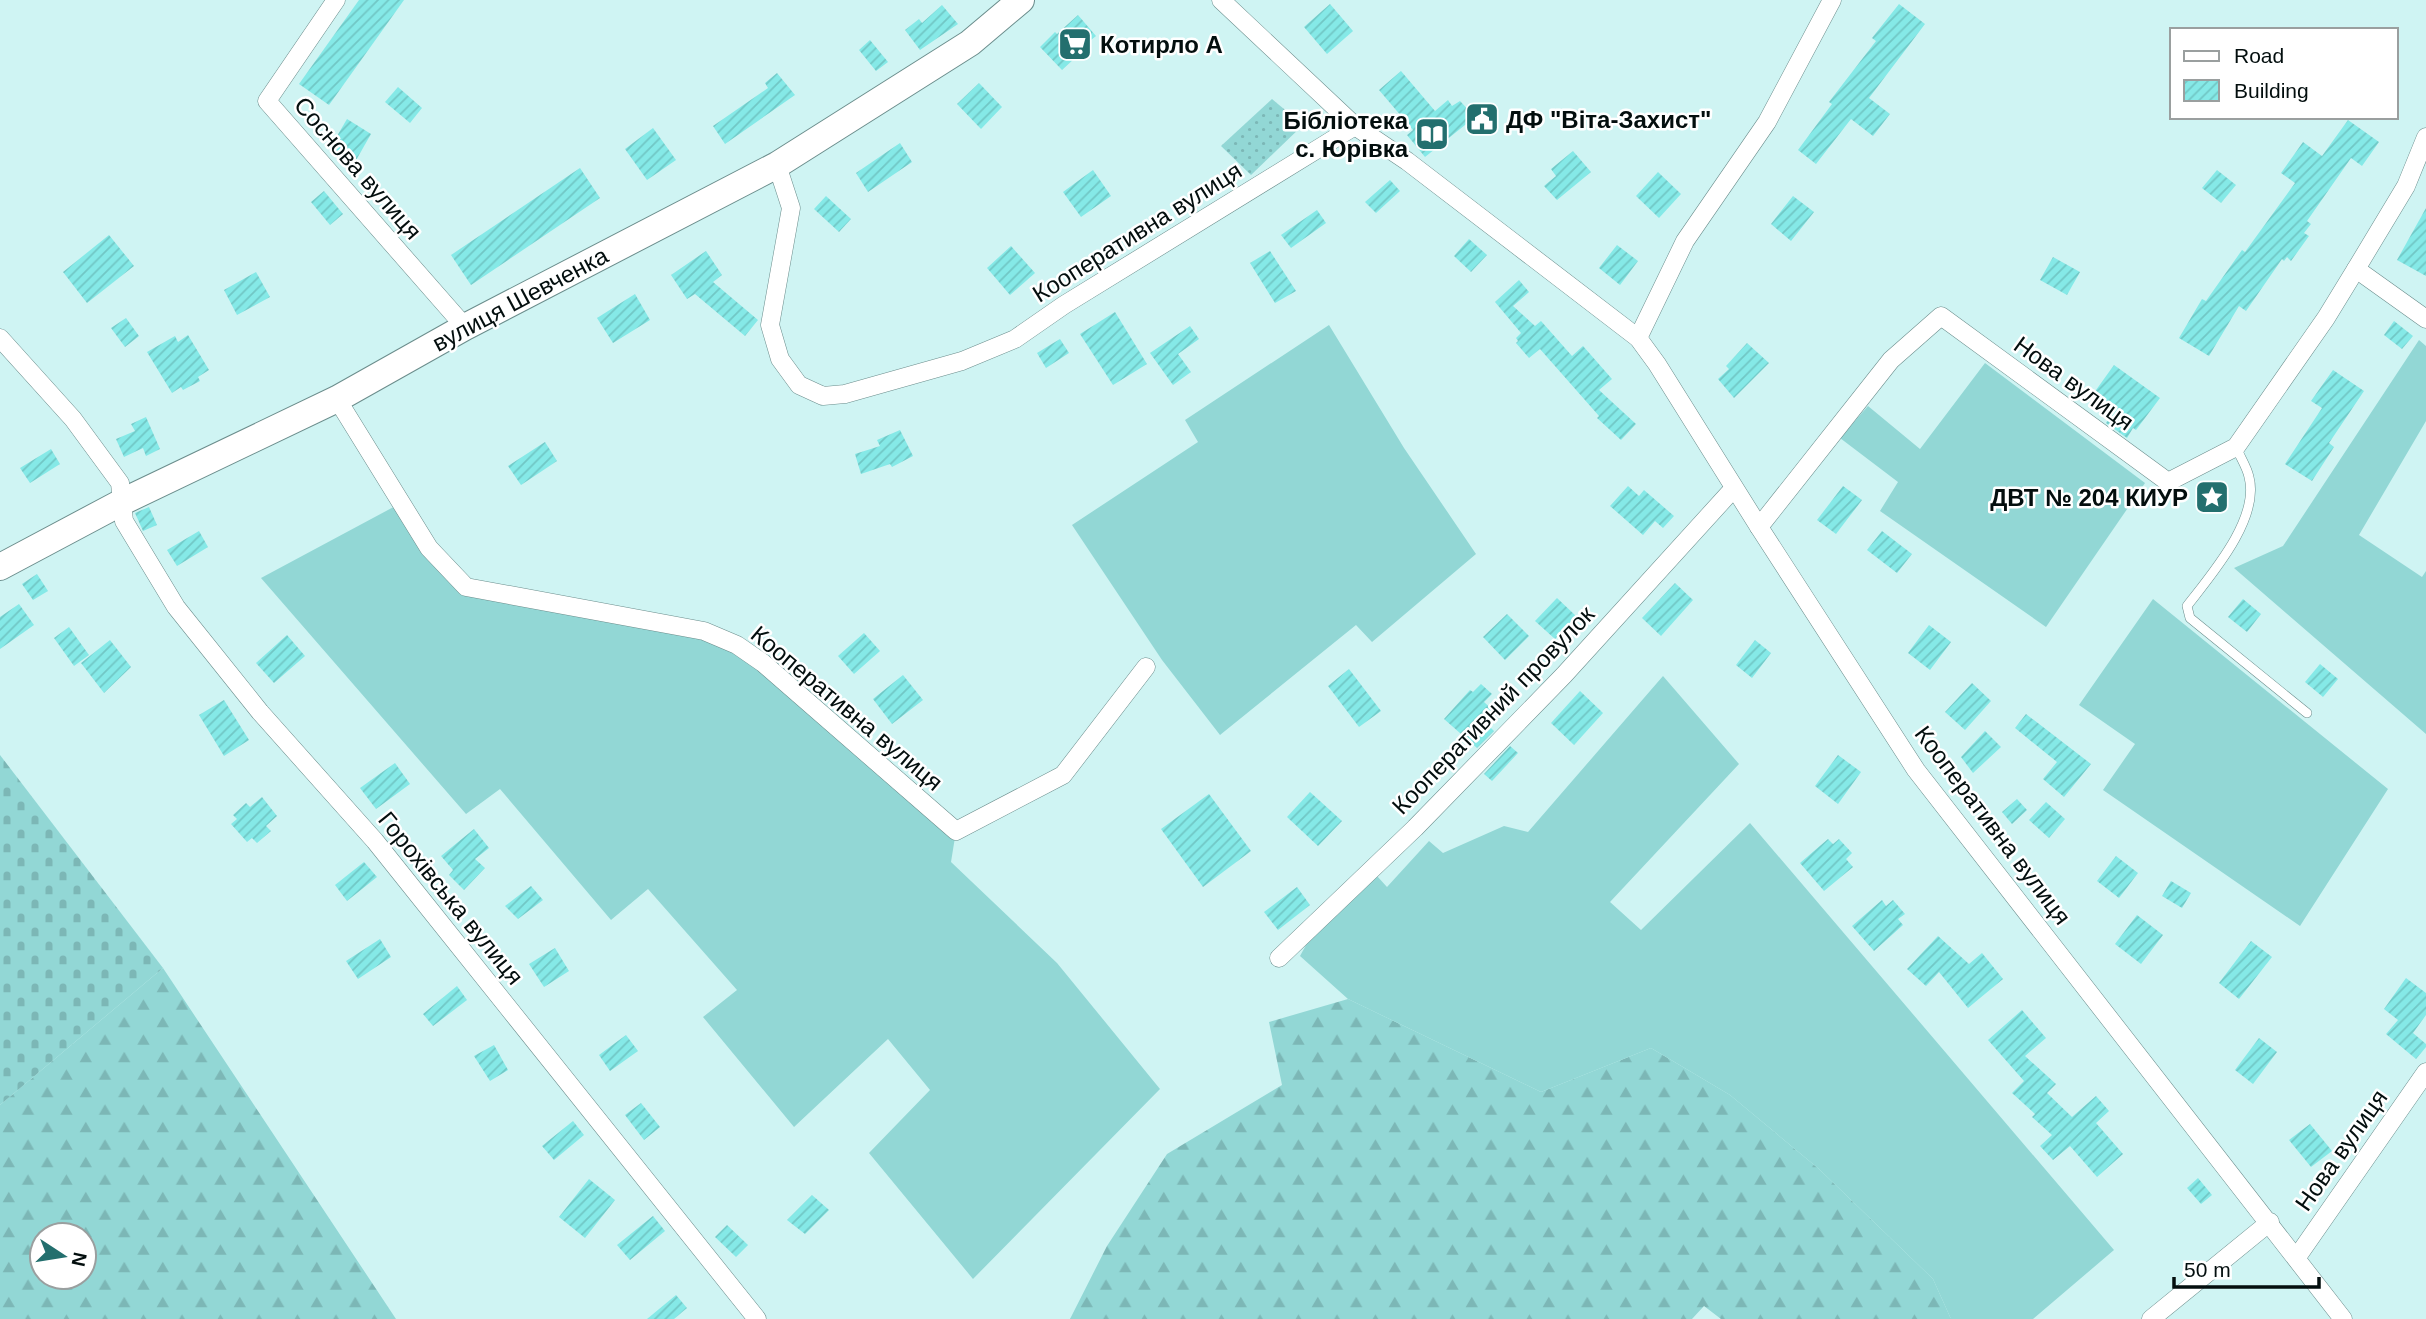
<svg xmlns="http://www.w3.org/2000/svg" width="2426" height="1319" viewBox="0 0 2426 1319" font-family="Arial,sans-serif">
<defs>
<pattern id="forest-firs" width="22" height="20" patternUnits="userSpaceOnUse" patternTransform="scale(1.75)"><rect width="22" height="20" fill="#92d7d5"/><path d="M5 1l3.5 6h-7zM16 11l3.5 6h-7z" fill="#7cb7b6"/></pattern>
<pattern id="cemetery-stones" width="16" height="16" patternUnits="userSpaceOnUse" patternTransform="scale(1.75)"><rect width="16" height="16" fill="#92d7d5"/><path d="M2 7V4a2 2 0 0 1 4 0v3zM10 15v-3a2 2 0 0 1 4 0v3z" fill="#7cb7b6"/></pattern>
<pattern id="park-dots" width="8" height="8" patternUnits="userSpaceOnUse" patternTransform="scale(1.75)"><rect width="8" height="8" fill="#92d7d5"/><path d="M2 2h.1M6 6h.1" fill="none" stroke="#7cb7b6" stroke-width="1.8" stroke-linecap="round"/></pattern>
<pattern id="building-hatch" width="6" height="6" patternUnits="userSpaceOnUse" patternTransform="scale(1.75)"><rect width="6" height="6" fill="#85e9e7"/><path d="M-1 1l2-2M0 6l6-6M5 7l2-2" fill="none" stroke="#71c7c5"/></pattern>
</defs>
<rect width="100%" height="100%" fill="#cff4f3"/>
<!-- forest -->
<g fill="url(#forest-firs)" fill-rule="evenodd">
<path d="M163 968 396 1319H0V1105ZM84 1235V1277H42V1235Z"/>
<polygon points="1348,999 1541,1092 1651,1048 1730,1095 1819,1169 1933,1279 1951,1319 1721,1319 1704,1306 1692,1319 1070,1319 1107,1246 1167,1154 1282,1085 1269,1022"/>
</g>
<!-- cemetery -->
<polygon fill="url(#cemetery-stones)" points="0,755 163,968 0,1105"/>
<!-- park -->
<polygon fill="url(#park-dots)" points="1272,99 1303,125 1251,175 1221,146"/>
<!-- garden -->
<g fill="#92d7d5">
<polygon points="1329,325 1404,448 1476,554 1372,642 1356,625 1220,735 1162,660 1072,525 1198,442 1185,420"/>
<polygon points="2419,340 2426,346 2426,421 2359,535 2422,577 2426,571 2426,734 2234,568 2283,546"/>
<polygon points="1985,363 2145,483 2046,627 1880,511 1898,482 1840,438 1868,406 1920,449"/>
<polygon points="401,503 466,587 737,645 956,831 951,862 1057,963 1160,1089 973,1279 869,1153 930,1090 888,1039 794,1127 703,1017 737,990 648,889 611,920 500,789 466,814 261,578"/>
<polygon points="2153,599 2388,789 2300,926 2103,790 2135,744 2079,705"/>
<polygon points="1663,676 1739,764 1610,902 1641,930 1750,823 2114,1250 2033,1319 1951,1319 1933,1279 1819,1169 1730,1095 1651,1048 1541,1092 1348,999 1300,956 1311,936 1377,876 1387,887 1429,841 1443,853 1504,826 1528,832"/>
</g>
<!-- building -->
<g fill="url(#building-hatch)">
<polygon points="359,0 404,0 329,105 299,84"/>
<polygon points="1330,4 1353,31 1327,54 1304,27"/>
<polygon points="1899,4 1925,24 1869,98 1890,114 1873,136 1851,119 1816,164 1798,150 1832,104 1829,102 1876,41 1872,38"/>
<polygon points="942,5 958,24 920,50 905,30 919,19 922,23"/>
<polygon points="1078,15 1096,36 1075,53 1077,56 1062,70 1040,47 1055,32 1057,34"/>
<polygon points="870,40 888,62 876,71 859,50"/>
<polygon points="1401,71 1435,111 1448,100 1452,106 1460,101 1475,117 1425,157 1407,135 1413,130 1379,90"/>
<polygon points="777,73 795,95 725,144 713,126 768,88 765,83"/>
<polygon points="979,83 1002,107 981,129 957,104"/>
<polygon points="398,87 422,108 410,123 385,102"/>
<polygon points="347,119 371,134 355,162 330,148"/>
<polygon points="2348,120 2379,142 2362,166 2351,158 2307,221 2311,224 2304,233 2309,236 2291,261 2287,257 2284,261 2282,259 2246,311 2239,306 2209,356 2179,338 2202,299 2206,301 2242,250 2245,252 2295,183 2281,173 2303,142 2322,156"/>
<polygon points="653,128 676,160 647,180 625,149"/>
<polygon points="900,143 912,162 868,192 856,173"/>
<polygon points="1573,151 1591,172 1557,200 1544,186 1556,176 1551,169"/>
<polygon points="580,168 600,198 471,285 451,255"/>
<polygon points="1093,170 1111,196 1081,217 1063,192"/>
<polygon points="2217,170 2236,185 2221,203 2202,188"/>
<polygon points="1658,172 1681,194 1659,218 1636,196"/>
<polygon points="1390,180 1400,191 1376,213 1365,202"/>
<polygon points="324,191 343,214 330,225 311,202"/>
<polygon points="826,196 851,219 839,232 814,209"/>
<polygon points="1793,196 1814,212 1791,241 1771,224"/>
<polygon points="2426,208 2426,276 2397,260"/>
<polygon points="1317,210 1326,223 1291,248 1281,235"/>
<polygon points="109,235 134,266 87,303 63,272"/>
<polygon points="1469,239 1487,255 1471,272 1454,256"/>
<polygon points="1617,245 1638,261 1620,285 1599,268"/>
<polygon points="1011,246 1035,273 1010,295 987,268"/>
<polygon points="706,251 722,275 713,282 758,320 745,336 695,294 687,299 671,275"/>
<polygon points="1270,251 1296,291 1275,303 1250,263"/>
<polygon points="2053,257 2080,272 2067,295 2040,280"/>
<polygon points="256,272 270,297 237,315 224,290"/>
<polygon points="1519,280 1529,292 1513,306 1535,326 1541,321 1572,356 1583,346 1612,379 1599,390 1636,424 1621,440 1597,418 1599,416 1540,349 1529,358 1516,343 1518,341 1516,338 1521,333 1495,302"/>
<polygon points="635,294 650,320 613,343 597,318"/>
<polygon points="1115,312 1147,364 1113,385 1080,334"/>
<polygon points="126,318 139,336 125,347 111,328"/>
<polygon points="2394,321 2413,336 2402,349 2384,335"/>
<polygon points="1190,326 1199,339 1178,354 1191,372 1173,385 1150,353"/>
<polygon points="188,335 209,370 198,377 200,381 183,390 181,387 172,393 147,352 175,336 178,342"/>
<polygon points="1060,339 1069,353 1046,368 1037,353"/>
<polygon points="1747,343 1769,363 1734,398 1718,379 1729,369 1726,366"/>
<polygon points="2114,365 2160,398 2136,430 2133,428 2127,438 2106,423 2112,413 2091,397"/>
<polygon points="2333,370 2364,391 2329,443 2334,447 2312,481 2285,464 2322,408 2311,401"/>
<polygon points="146,417 160,449 146,456 143,448 124,457 116,439 135,431 131,424"/>
<polygon points="900,430 913,456 892,467 890,464 861,474 855,454 880,446 877,440"/>
<polygon points="545,442 557,461 521,485 508,466"/>
<polygon points="51,449 60,464 30,483 20,468"/>
<polygon points="1628,486 1639,496 1644,490 1674,516 1663,528 1655,521 1643,535 1610,506"/>
<polygon points="1843,486 1862,500 1836,534 1817,520"/>
<polygon points="149,507 157,525 143,531 135,513"/>
<polygon points="199,531 208,547 177,566 167,550"/>
<polygon points="1882,531 1912,554 1897,573 1867,550"/>
<polygon points="37,574 48,591 33,600 22,584"/>
<polygon points="1675,583 1693,600 1661,636 1642,618"/>
<polygon points="1557,598 1576,616 1555,639 1535,621"/>
<polygon points="2243,599 2261,614 2247,632 2228,617"/>
<polygon points="19,604 34,625 0,649 0,617"/>
<polygon points="1507,614 1529,636 1505,660 1483,637"/>
<polygon points="1929,625 1951,642 1930,670 1908,653"/>
<polygon points="69,627 89,655 74,666 54,638"/>
<polygon points="864,633 880,651 854,674 838,656"/>
<polygon points="287,635 305,656 274,683 256,663"/>
<polygon points="110,640 131,667 104,693 81,663"/>
<polygon points="1755,640 1771,653 1752,678 1736,665"/>
<polygon points="2320,664 2338,679 2323,697 2305,682"/>
<polygon points="1349,669 1381,711 1359,727 1328,686"/>
<polygon points="903,675 923,700 892,724 873,699"/>
<polygon points="1972,683 1991,701 1965,730 1945,712"/>
<polygon points="1481,684 1492,694 1484,702 1497,714 1487,724 1494,731 1477,748 1444,719 1470,690 1473,692"/>
<polygon points="1580,691 1603,713 1574,745 1551,723"/>
<polygon points="224,700 249,740 224,756 199,715"/>
<polygon points="2026,714 2091,764 2064,797 2043,779 2057,762 2015,728"/>
<polygon points="1985,731 2001,747 1973,773 1961,757"/>
<polygon points="1510,746 1518,753 1492,781 1484,774"/>
<polygon points="1838,755 1861,772 1838,804 1815,786"/>
<polygon points="395,763 410,784 376,809 360,788"/>
<polygon points="1310,792 1342,821 1318,846 1287,817"/>
<polygon points="1209,794 1251,851 1203,887 1161,829"/>
<polygon points="262,797 277,816 266,826 271,831 257,843 252,838 247,842 231,824 237,819 233,815 246,803 250,807"/>
<polygon points="2017,799 2027,810 2012,824 2002,812"/>
<polygon points="2046,802 2065,819 2049,838 2029,820"/>
<polygon points="474,829 489,848 475,859 485,868 464,890 449,875 453,870 441,856"/>
<polygon points="1828,839 1833,844 1839,839 1852,853 1846,859 1853,867 1824,891 1800,863"/>
<polygon points="2116,856 2138,873 2119,898 2097,881"/>
<polygon points="364,862 377,877 347,901 335,885"/>
<polygon points="2171,881 2191,893 2182,908 2162,896"/>
<polygon points="531,886 543,900 518,919 505,906"/>
<polygon points="1297,887 1310,905 1278,930 1264,912"/>
<polygon points="1882,900 1886,906 1893,900 1905,914 1898,919 1903,925 1874,951 1852,926"/>
<polygon points="2137,915 2163,935 2141,964 2115,944"/>
<polygon points="1938,936 1969,964 1982,953 2003,979 1968,1008 1939,972 1926,986 1907,969"/>
<polygon points="380,939 391,957 358,979 346,961"/>
<polygon points="2251,941 2272,957 2239,999 2219,983"/>
<polygon points="555,948 569,971 544,987 529,964"/>
<polygon points="2406,978 2426,993 2426,1015 2413,1033 2426,1044 2426,1047 2416,1059 2386,1034 2398,1020 2384,1009"/>
<polygon points="457,986 467,1000 433,1026 423,1014"/>
<polygon points="2022,1010 2046,1038 2025,1056 2056,1084 2047,1093 2072,1117 2096,1096 2109,1111 2096,1123 2123,1154 2097,1177 2070,1146 2053,1160 2040,1146 2052,1135 2032,1117 2035,1114 2012,1093 2024,1081 1988,1040"/>
<polygon points="626,1035 638,1051 610,1071 599,1055"/>
<polygon points="2259,1038 2277,1052 2253,1084 2235,1070"/>
<polygon points="494,1045 508,1070 490,1081 474,1056"/>
<polygon points="641,1103 660,1127 644,1140 625,1115"/>
<polygon points="573,1121 584,1135 554,1160 542,1146"/>
<polygon points="2310,1124 2332,1151 2311,1167 2289,1140"/>
<polygon points="2198,1178 2212,1195 2201,1204 2187,1188"/>
<polygon points="589,1179 615,1200 585,1238 559,1217"/>
<polygon points="812,1195 829,1210 805,1234 787,1220"/>
<polygon points="653,1216 665,1231 630,1260 617,1245"/>
<polygon points="727,1225 748,1245 736,1257 715,1237"/>
<polygon points="676,1295 687,1308 674,1319 647,1319"/>
</g>
<g fill="none" stroke-linecap="round" stroke-linejoin="round">
<!-- lane casing -->
<g stroke="#6b8d8c" stroke-width="10">
<path id="lane" d="M2236 447C2240 457 2247 467 2249 477 2260 519 2211 575 2187 606L2190 618 2307 713"/>
</g>
<!-- street casing -->
<g stroke="#6b8d8c" stroke-width="19">
<g id="street">
<polyline points="336,0 267,101 465,327"/>
<polyline points="1221,0 1355,126 1407,161 1638,338 1657,364 1759,527 1916,770 2343,1319"/>
<polyline points="777,165 791,208 770,325 780,359 799,385 823,396 845,394 962,361 1015,339 1064,305 1355,126"/>
<polyline points="2356,269 2426,319"/>
<polyline points="0,338 73,419 120,483 124,521 176,607 260,712 375,841 757,1319"/>
<polyline points="1638,338 1685,241 1767,122 1832,0"/>
<polyline points="337,399 429,548 466,587 704,631 737,645 763,663 956,831 1063,775 1146,667"/>
<polyline points="1759,527 1891,360 1941,316 2168,482 2236,447 2326,318 2356,269 2406,186 2426,137"/>
<polyline points="1279,958 1415,828 1564,675 1734,488"/>
<polyline points="2297,1257 2426,1072"/>
<polyline points="2151,1319 2270,1222"/>
</g>
</g>
<!-- secondary casing -->
<g stroke="#6b8d8c" stroke-width="28">
<polyline id="secondary" points="0,567 124,501 337,399 465,327 777,165 970,43 1021,0"/>
</g>
<!-- lane -->
<use href="#lane" stroke="#fff" stroke-width="9"/>
<!-- street -->
<use href="#street" stroke="#fff" stroke-width="18"/>
<!-- secondary -->
<use href="#secondary" stroke="#fff" stroke-width="26"/>
</g>
<!-- icons -->
<defs>
<g id="supermarket-square" transform="scale(1.75)"><rect x="-9" y="-9" width="18" height="18" rx="4" fill="#236f6e" stroke="#fff"/><path d="M-6-5.5h2.5l.6 2H6L4.5 2H-2.5L-4.4-4H-6ZM-1.5 3.2a1.3 1.3 0 1 0 .1 0ZM3 3.2a1.3 1.3 0 1 0 .1 0Z" fill="#fff"/></g>
<g id="civic-square" transform="scale(1.75)"><rect x="-9" y="-9" width="18" height="18" rx="4" fill="#236f6e" stroke="#fff"/><path d="M-.6-6.5H3V-4.5H.6V-3L4-1V1h2V6H-6V1h2V-1L-.6-3ZM-1.2 2.5V6h2.4V2.5Z" fill="#fff"/></g>
<g id="library-square" transform="scale(1.75)"><rect x="-9" y="-9" width="18" height="18" rx="4" fill="#236f6e" stroke="#fff"/><path d="M-6-4Q-3-5.5-.7-3.5V5Q-3 3-6 4ZM6-4Q3-5.5 .7-3.5V5Q3 3 6 4Z" fill="#fff"/></g>
<g id="sight-square" transform="scale(1.75)"><rect x="-9" y="-9" width="18" height="18" rx="4" fill="#236f6e" stroke="#fff"/><path d="M0-6L1.8-2.2L6-1.7L2.9 1.2L3.7 5.4L0 3.3L-3.7 5.4L-2.9 1.2L-6-1.7L-1.8-2.2Z" fill="#fff"/></g>
</defs>
<g fill-rule="evenodd">
<use href="#supermarket-square" x="1075" y="44"/>
<use href="#civic-square" x="1482" y="119"/>
<use href="#library-square" x="1432" y="134"/>
<use href="#sight-square" x="2212" y="497"/>
</g>
<g text-anchor="middle" dominant-baseline="central" stroke-width="5" stroke-linejoin="round" paint-order="stroke">
<!-- poi labels -->
<g font-size="24" font-weight="bold" fill="#030e0e" stroke="#fff" text-anchor="start">
<text x="1100" y="44">Котирло А</text>
<text x="1506" y="119">ДФ "Віта-Захист"</text>
<text x="1408" y="120" text-anchor="end">Бібліотека<tspan x="1408" dy="28">с. Юрівка</tspan></text>
<text x="2188" y="497" text-anchor="end">ДВТ № 204 КИУР</text>
</g>
<!-- street labels -->
<g font-size="24" fill="#030e0e" stroke="#fff">
<text transform="translate(358 168) rotate(49)">Соснова вулиця</text>
<text transform="translate(1137 232) rotate(-32)">Кооперативна вулиця</text>
<text transform="translate(520 299) rotate(-28)">вулиця Шевченка</text>
<text transform="translate(2074 383) rotate(36)">Нова вулиця</text>
<text transform="translate(847 708) rotate(40)">Кооперативна вулиця</text>
<text transform="translate(1493 710) rotate(-46)">Кооперативний провулок</text>
<text transform="translate(1993 825) rotate(53)">Кооперативна вулиця</text>
<text transform="translate(451 898) rotate(51)">Горохівська вулиця</text>
<text transform="translate(2341 1150) rotate(-55)">Нова вулиця</text>
</g>
</g>
<!-- legend -->
<rect x="2170" y="28" width="228" height="91" fill="#ffffff" stroke="#9a9f9f" stroke-width="2"/>
<rect x="2184" y="51" width="35" height="10" fill="#ffffff" stroke="#9a9f9f" stroke-width="2"/>
<text x="2234" y="63" font-size="21" fill="#030e0e">Road</text>
<rect x="2184" y="80" width="35" height="21" fill="url(#building-hatch)" stroke="#9a9f9f" stroke-width="2"/>
<text x="2234" y="98" font-size="21" fill="#030e0e">Building</text>
<!-- north arrow -->
<g transform="translate(63 1256) rotate(102)"><circle r="33" fill="#ffffff" stroke="#9a9f9f" stroke-width="2"/>
<path d="M0-5L12 26L0 18L-12 26Z" fill="#236f6e"/>
<text y="-10" font-size="19" font-weight="bold" text-anchor="middle" fill="#030e0e">N</text>
</g>
<!-- scale -->
<path d="M2174 1277v10h145v-10" fill="none" stroke="#030e0e" stroke-width="3.5"/>
<text x="2184" y="1277" font-size="21" fill="#030e0e" stroke="#ffffff" stroke-width="5" paint-order="stroke">50 m</text>
</svg>
